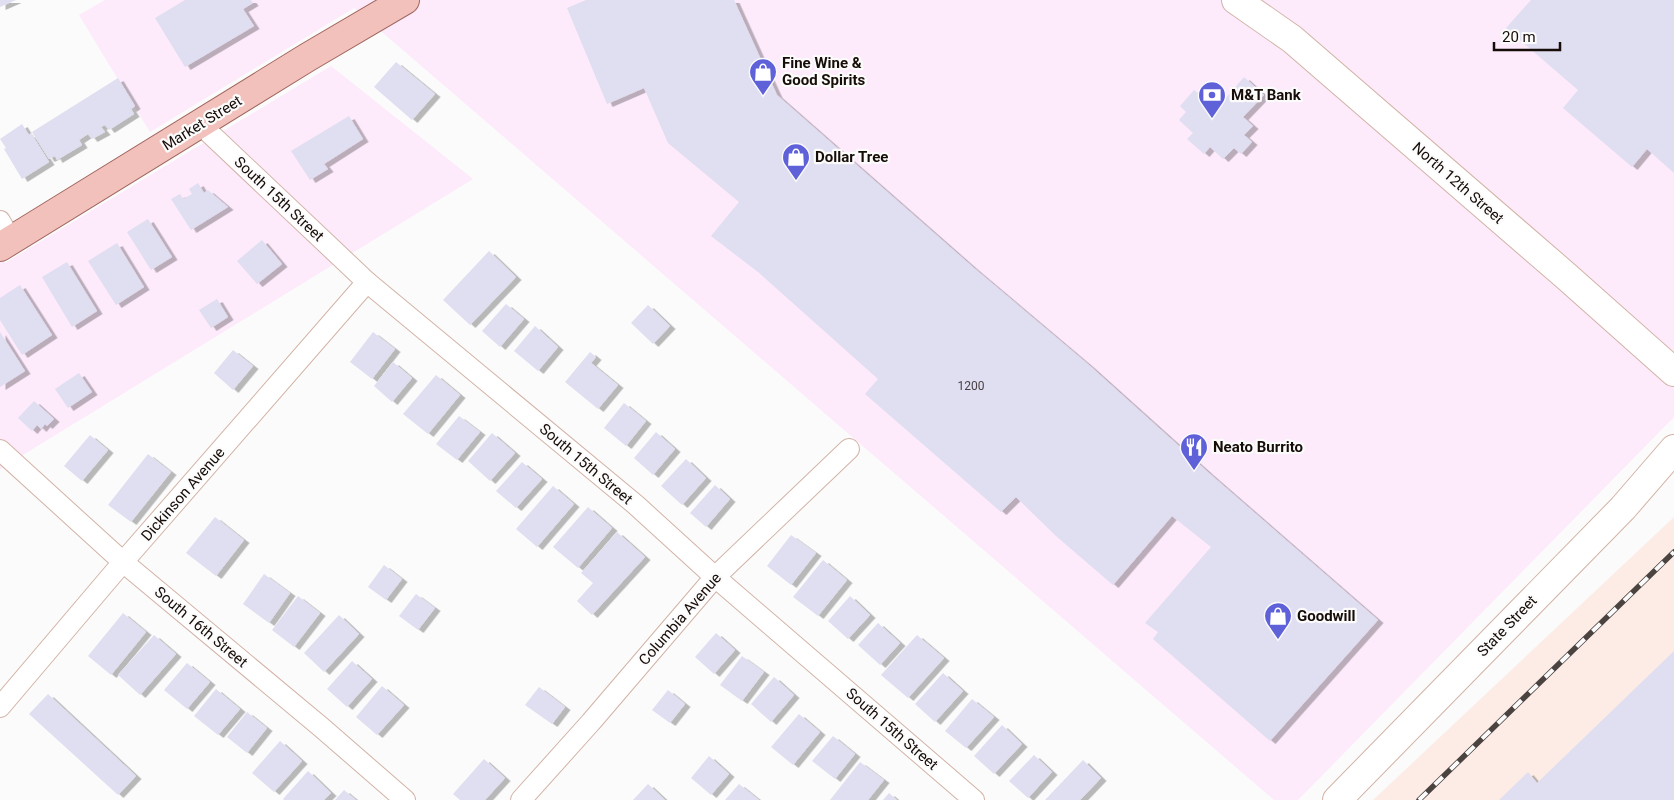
<svg xmlns="http://www.w3.org/2000/svg" width="1674" height="800" viewBox="0 0 1674 800" font-family="Roboto,sans-serif">
<defs>
<filter id="shadow"><feDropShadow dx="5.5" dy="3" stdDeviation="0" flood-color="#0004"/></filter>
</defs>
<rect width="100%" height="100%" fill="#fbfbfb"/>
<!-- commercial -->
<g fill="#fdeafb">
<polygon points="105,0 1674,0 1674,417 1298,800 1274,800 354,8 150,132 79,15"/>
<polygon points="331,66 473,179 0,469 0,255 5,263"/>
</g>
<!-- built -->
<polygon fill="#fcece5" points="1674,517 1674,800 1373,800"/>
<!-- building -->
<g fill="#e0def1" filter="url(#shadow)">
<polygon points="0,0 16,0 0,7"/>
<polygon points="185,0 251,0 253,3 243,9 254,26 185,67 155,18"/>
<polygon points="586,0 734,0 777,95 974,268 1089,365 1209,473 1378,620 1270,741 1153,639 1158,632 1145,623 1211,547 1172,516 1113,585 1056,536 1016,497 1001,512 865,394 878,379 758,272 711,236 739,202 668,143 644,88 607,104 567,8"/>
<polygon points="1531,0 1674,0 1674,173 1647,149 1632,167 1563,108 1578,90 1506,28"/>
<polygon points="396,62 435,94 412,120 374,87"/>
<polygon points="1244,77 1264,95 1243,117 1253,126 1244,135 1252,142 1241,154 1234,148 1223,159 1210,147 1204,154 1187,139 1193,133 1179,120 1186,112 1180,106 1194,90 1202,96 1210,88 1224,100"/>
<polygon points="118,78 135,106 131,109 134,114 109,130 105,125 101,127 105,132 92,139 88,134 79,140 82,145 57,160 55,156 49,159 32,132"/>
<polygon points="349,116 363,139 324,164 328,169 310,180 291,151"/>
<polygon points="22,124 29,135 31,133 49,162 22,179 4,149 6,148 0,139"/>
<polygon points="198,183 204,193 208,190 228,207 191,230 171,199 180,194 183,199 192,194 189,189"/>
<polygon points="148,219 172,257 151,270 127,232"/>
<polygon points="262,240 282,264 257,284 237,261"/>
<polygon points="117,243 144,287 116,305 88,261"/>
<polygon points="489,251 516,277 470,325 443,300"/>
<polygon points="67,262 97,311 72,327 42,277"/>
<polygon points="20,285 52,335 22,355 0,320 0,298"/>
<polygon points="217,299 228,317 211,328 199,310"/>
<polygon points="506,304 524,319 500,347 482,331"/>
<polygon points="648,305 670,326 653,344 631,323"/>
<polygon points="535,326 558,347 538,371 514,351"/>
<polygon points="0,332 25,371 0,387"/>
<polygon points="373,332 395,349 372,379 350,362"/>
<polygon points="233,350 253,366 233,390 214,373"/>
<polygon points="590,352 596,357 591,363 618,385 598,409 565,382"/>
<polygon points="393,362 412,378 392,402 374,386"/>
<polygon points="79,373 92,392 68,408 55,389"/>
<polygon points="436,375 460,395 428,434 403,414"/>
<polygon points="34,401 54,419 47,426 45,424 41,429 37,425 32,431 18,418"/>
<polygon points="624,403 646,421 626,446 604,428"/>
<polygon points="459,416 480,432 457,460 436,444"/>
<polygon points="656,432 675,449 653,475 634,458"/>
<polygon points="492,433 515,453 490,481 468,461"/>
<polygon points="90,435 108,450 82,481 64,466"/>
<polygon points="148,454 171,472 131,522 108,505"/>
<polygon points="686,459 706,478 682,505 661,486"/>
<polygon points="522,462 542,479 516,508 496,491"/>
<polygon points="715,485 730,499 706,527 690,513"/>
<polygon points="553,486 574,504 537,547 516,529"/>
<polygon points="588,507 612,528 578,568 553,547"/>
<polygon points="215,517 244,540 216,576 186,553"/>
<polygon points="617,532 645,557 592,615 577,601 593,583 581,573"/>
<polygon points="791,535 816,553 791,585 767,566"/>
<polygon points="823,560 847,580 818,616 793,597"/>
<polygon points="384,565 402,579 386,600 368,587"/>
<polygon points="264,574 290,593 269,623 243,604"/>
<polygon points="416,594 435,608 418,630 399,616"/>
<polygon points="298,596 320,613 294,647 272,630"/>
<polygon points="850,596 870,615 848,639 828,621"/>
<polygon points="123,613 146,632 111,675 88,656"/>
<polygon points="339,615 359,634 324,672 304,653"/>
<polygon points="878,623 900,643 880,665 858,645"/>
<polygon points="716,633 735,650 714,674 695,657"/>
<polygon points="154,635 176,654 140,695 118,675"/>
<polygon points="917,635 944,658 908,698 881,675"/>
<polygon points="1674,651 1674,800 1499,800 1528,772 1537,783"/>
<polygon points="742,656 764,672 742,701 720,685"/>
<polygon points="352,661 372,679 347,707 327,689"/>
<polygon points="187,663 210,682 187,709 164,690"/>
<polygon points="943,673 963,691 935,722 915,704"/>
<polygon points="774,677 794,695 771,722 751,704"/>
<polygon points="382,686 404,705 377,735 356,717"/>
<polygon points="539,687 565,707 552,724 525,705"/>
<polygon points="216,689 240,709 218,735 194,716"/>
<polygon points="668,690 685,704 670,723 652,710"/>
<polygon points="48,694 136,776 118,795 29,714"/>
<polygon points="972,699 994,717 966,748 945,731"/>
<polygon points="247,712 267,728 247,753 227,737"/>
<polygon points="799,714 820,732 793,765 771,747"/>
<polygon points="1002,725 1022,744 994,774 974,756"/>
<polygon points="833,736 855,754 835,779 812,761"/>
<polygon points="280,741 302,761 274,792 252,773"/>
<polygon points="1034,755 1052,772 1028,798 1009,781"/>
<polygon points="709,756 729,774 711,795 691,778"/>
<polygon points="484,759 505,778 485,800 460,800 453,794"/>
<polygon points="1083,760 1101,778 1080,800 1045,800"/>
<polygon points="860,762 884,780 868,800 830,800"/>
<polygon points="308,771 331,793 324,800 284,800 283,799"/>
<polygon points="648,784 665,800 633,800"/>
<polygon points="739,784 759,800 725,800"/>
<polygon points="344,790 356,800 335,800"/>
<polygon points="889,793 897,800 883,800"/>
</g>
<g fill="none" stroke-linecap="round" stroke-linejoin="round">
<!-- minor casing -->
<g stroke="#d2b3a6" stroke-width="22">
<g id="minor">
<polyline points="201,125 367,282 636,505 715,577 974,800"/>
<polyline points="0,221 11,240"/>
<polyline points="0,450 123,562 321,727 405,800"/>
<polyline points="0,707 123,562 367,282"/>
<polyline points="521,800 591,722 715,577 849,449"/>
</g>
</g>
<!-- secondary casing -->
<g stroke="#d2b3a6" stroke-width="30">
<g id="secondary">
<polyline points="1236,0 1292,39 1566,276 1674,372"/>
<polyline points="1337,800 1623,508 1674,449"/>
</g>
</g>
<!-- primary casing -->
<g stroke="#a0675f" stroke-width="30">
<polyline id="primary" points="0,247 308,57 405,0"/>
</g>
<!-- minor -->
<use href="#minor" stroke="#fff" stroke-width="20"/>
<!-- secondary -->
<use href="#secondary" stroke="#fff" stroke-width="28"/>
<!-- primary -->
<use href="#primary" stroke="#f3c1bb" stroke-width="28"/>
<!-- rail casing -->
<g stroke="#4b4340" stroke-width="5.5">
<polyline id="rail" points="1419,800 1674,552"/>
</g>
<!-- rail -->
<use href="#rail" stroke="#fbfbfb" stroke-width="4" stroke-dasharray="11" stroke-linecap="butt"/>
</g>
<!-- icons -->
<defs>
<g id="shop-pin" transform="scale(1.4375)"><path d="M0 17L-7.5 6A9.5 9.5 0 1 1 7.5 6Z" fill="#5f61d9" stroke="#fbfbfb"/><path d="M-5-2.5h2.3a2.7 3.5 0 0 1 5.4 0H5L5.5 6h-11ZM-1.5-2.5h3a1.5 2.3 0 0 0-3 0Z" fill="#fff"/></g>
<g id="bank-pin" transform="scale(1.4375)"><path d="M0 17L-7.5 6A9.5 9.5 0 1 1 7.5 6Z" fill="#5f61d9" stroke="#fbfbfb"/><path d="M-6-4H6V4H-6ZM0-2.3a2.3 2.3 0 1 0 0 4.6a2.3 2.3 0 1 0 0-4.6Z" fill="#fff"/></g>
<g id="restaurant-pin" transform="scale(1.4375)"><path d="M0 17L-7.5 6A9.5 9.5 0 1 1 7.5 6Z" fill="#5f61d9" stroke="#fbfbfb"/><path d="M-5-6h1v4h1v-4h1v4h1v-4h1v5L-1.5 .5V6h-2V.5L-5-1ZM5-6V6H3V1.5H1.5Q1.5-4 5-6Z" fill="#fff"/></g>
</defs>
<g fill-rule="evenodd">
<use href="#shop-pin" x="763" y="72"/>
<use href="#bank-pin" x="1212" y="95"/>
<use href="#shop-pin" x="796" y="157"/>
<use href="#restaurant-pin" x="1194" y="447"/>
<use href="#shop-pin" x="1278" y="616"/>
</g>
<g text-anchor="middle" dominant-baseline="central" stroke-width="4.5" stroke-linejoin="round" paint-order="stroke">
<!-- number labels -->
<g font-size="12" fill="#484042">
<text x="971" y="386">1200</text>
</g>
<!-- poi labels -->
<g font-size="15" font-weight="bold" fill="#160c08" stroke="#fbfbfb" text-anchor="start">
<text x="782" y="63">Fine Wine &amp;<tspan x="782" dy="17">Good Spirits</tspan></text>
<text x="1231" y="95">M&amp;T Bank</text>
<text x="815" y="157">Dollar Tree</text>
<text x="1213" y="447">Neato Burrito</text>
<text x="1297" y="616">Goodwill</text>
</g>
<!-- street labels -->
<g font-size="15" fill="#160c08" stroke="#fbfbfb">
<text transform="translate(202 123) rotate(-32)">Market Street</text>
<text transform="translate(1458 183) rotate(41)">North 12th Street</text>
<text transform="translate(279 199) rotate(43)">South 15th Street</text>
<text transform="translate(586 464) rotate(40)">South 15th Street</text>
<text transform="translate(183 494) rotate(-49)">Dickinson Avenue</text>
<text transform="translate(680 619) rotate(-49)">Columbia Avenue</text>
<text transform="translate(1507 626) rotate(-46)">State Street</text>
<text transform="translate(201 627) rotate(40)">South 16th Street</text>
<text transform="translate(892 729) rotate(41)">South 15th Street</text>
</g>
</g>
<!-- scale -->
<path d="M1494 42v8h66v-8" fill="none" stroke="#160c08" stroke-width="2.5"/>
<text x="1502" y="42" font-size="15" fill="#160c08" stroke="#fbfbfb" stroke-width="4" paint-order="stroke">20 m</text>
</svg>
